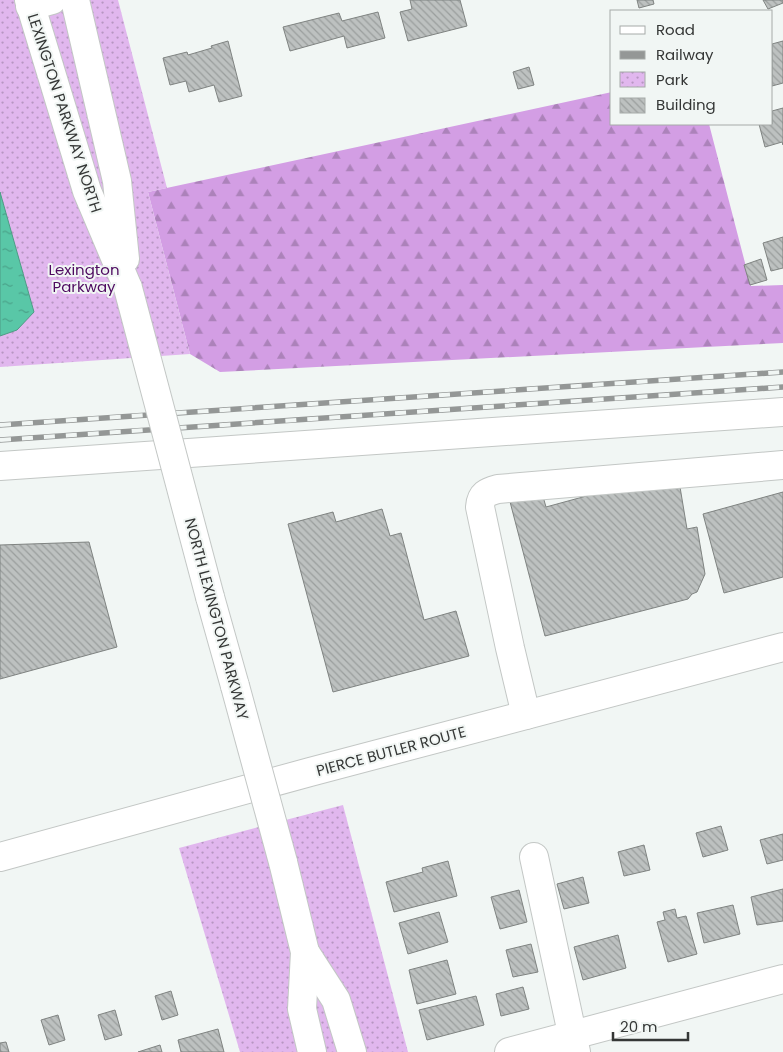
<svg xmlns="http://www.w3.org/2000/svg" width="783" height="1052" viewBox="0 0 783 1052" font-family="Poppins,sans-serif">
<defs>
<pattern id="forest-firs" width="22" height="20" patternUnits="userSpaceOnUse" patternTransform="scale(1.25)"><rect width="22" height="20" fill="#d39ee4"/><path d="M5 1l3.5 6h-7zM16 11l3.5 6h-7z" fill="#ac82ba"/></pattern>
<pattern id="park-dots" width="8" height="8" patternUnits="userSpaceOnUse" patternTransform="scale(1.25)"><rect width="8" height="8" fill="#e1b7ee"/><path d="M2 2h.1M6 6h.1" fill="none" stroke="#b796c2" stroke-width="1.8" stroke-linecap="round"/></pattern>
<pattern id="water-ripples" width="26" height="14" patternUnits="userSpaceOnUse" patternTransform="scale(1.25)"><rect width="26" height="14" fill="#59c7a7"/><path d="M2 4q2-2 4 0t4 0M15 11q2-2 4 0t4 0" fill="none" stroke="#4aa289"/></pattern>
<pattern id="building-back-hatch" width="6" height="6" patternUnits="userSpaceOnUse" patternTransform="scale(1.25)"><rect width="6" height="6" fill="#bdc1c0"/><path d="M-1 5l2 2M0 0l6 6M5-1l2 2" fill="none" stroke="#9a9e9d"/></pattern>
</defs>
<rect width="100%" height="100%" fill="#f1f6f4"/>
<!-- forest -->
<polygon fill="url(#forest-firs)" points="612,92 612,124 709,124 751,286 783,285 783,343 220,372 190,354 148,192"/>
<!-- park -->
<g fill="url(#park-dots)">
<polygon points="0,0 118,0 167,188 148,192 190,354 0,367"/>
<polygon points="343,805 408,1052 240,1052 179,848"/>
</g>
<!-- water -->
<polygon fill="url(#water-ripples)" stroke="#4e9c85" points="0,192 34,312 17,330 0,336"/>
<!-- building -->
<g fill="url(#building-back-hatch)" stroke="#7f8381">
<polygon points="410,0 460,0 467,26 408,41 400,12 412,9"/>
<polygon points="637,0 653,0 654,4 639,8"/>
<polygon points="763,0 783,0 783,3 768,9"/>
<polygon points="378,12 385,38 347,48 344,36 290,51 283,27 339,13 342,21"/>
<polygon points="228,41 242,96 219,102 214,85 189,92 186,81 170,85 163,58 187,52 188,55 212,48 211,46"/>
<polygon points="783,41 783,83 772,86 772,44"/>
<polygon points="529,67 534,85 518,89 513,72"/>
<polygon points="783,108 783,145 782,142 765,147 759,124 772,124 772,111"/>
<polygon points="783,237 783,268 771,271 763,243"/>
<polygon points="761,259 767,280 750,285 744,265"/>
<polygon points="679,481 687,529 697,527 705,574 697,592 692,594 688,599 545,636 508,494 540,486 546,507 590,495"/>
<polygon points="783,492 783,577 724,593 703,514"/>
<polygon points="382,509 390,536 401,533 424,620 456,611 469,656 333,692 288,524 333,512 336,522"/>
<polygon points="89,542 117,647 0,679 0,545"/>
<polygon points="721,826 728,850 703,857 696,833"/>
<polygon points="783,834 783,860 767,864 760,840"/>
<polygon points="644,845 650,870 624,876 618,852"/>
<polygon points="448,861 457,896 394,912 386,882 423,872 422,868"/>
<polygon points="583,877 589,903 564,909 557,884"/>
<polygon points="783,889 783,921 757,925 751,897"/>
<polygon points="519,890 527,922 500,929 491,897"/>
<polygon points="733,905 740,934 704,943 697,913"/>
<polygon points="675,909 677,918 686,916 697,954 668,962 657,922 665,920 663,912"/>
<polygon points="439,912 448,942 408,954 399,923"/>
<polygon points="618,935 626,968 583,980 574,947"/>
<polygon points="531,944 538,972 513,977 506,950"/>
<polygon points="447,960 456,994 417,1004 409,970"/>
<polygon points="523,987 529,1009 501,1016 496,994"/>
<polygon points="171,991 178,1015 162,1020 155,996"/>
<polygon points="476,996 484,1025 427,1040 419,1010"/>
<polygon points="115,1010 122,1035 105,1040 98,1015"/>
<polygon points="58,1015 65,1040 49,1045 41,1020"/>
<polygon points="218,1029 224,1052 181,1052 178,1040"/>
<polygon points="6,1042 9,1052 0,1052 0,1043"/>
<polygon points="160,1045 162,1052 138,1052"/>
</g>
<g fill="none" stroke-linecap="round" stroke-linejoin="round">
<!-- minor casing -->
<g stroke="#c3c7c5" stroke-width="30">
<g id="minor">
<polyline points="30,6 52,0"/>
<polyline points="0,466 783,412"/>
<path d="M526 715 510 648 480 507C481 494 487 492 498 489L783 465"/>
<polyline points="534,857 576,1052"/>
<polyline points="509,1052 783,979"/>
</g>
</g>
<!-- major casing -->
<g stroke="#c3c7c5" stroke-width="30">
<g id="major">
<polyline points="29,0 87,191 128,288"/>
<polyline points="75,0 117,181 125,259"/>
<polyline points="210,597 235,686"/>
<polyline points="0,857 310,772 783,647"/>
<polyline points="283,862 305,952 302,1009 312,1052"/>
<polyline points="305,952 336,1000 352,1052"/>
</g>
</g>
<!-- minor -->
<use href="#minor" stroke="#fff" stroke-width="28"/>
<!-- major -->
<use href="#major" stroke="#fff" stroke-width="28"/>
<!-- rail casing -->
<g stroke="#949796" stroke-width="5.5">
<g id="rail">
<polyline points="0,425 783,372"/>
<polyline points="0,440 783,387"/>
</g>
</g>
<!-- rail -->
<use href="#rail" stroke="#f1f6f4" stroke-width="4" stroke-dasharray="11" stroke-linecap="butt"/>
<!-- major-bridge casing -->
<g stroke="#c3c7c5" stroke-width="30" stroke-linecap="butt">
<g id="major-bridge">
<polyline points="128,288 210,597"/>
<polyline points="235,686 283,862"/>
</g>
</g>
<!-- major-bridge -->
<use href="#major-bridge" stroke="#fff" stroke-width="28"/>
</g>
<g text-anchor="middle" dominant-baseline="central" stroke-width="4" stroke-linejoin="round" paint-order="stroke">
<!-- street labels -->
<g font-size="15" fill="#353736" stroke="#f1f6f4">
<text transform="translate(65 113) rotate(72)">LEXINGTON PARKWAY NORTH</text>
<text transform="translate(217 619) rotate(75)">NORTH LEXINGTON PARKWAY</text>
<text transform="translate(391 751) rotate(-15)">PIERCE BUTLER ROUTE</text>
</g>
<!-- park labels -->
<g font-size="15" fill="#4e0a60" stroke="#f1f6f4">
<text x="84" y="269">Lexington<tspan x="84" dy="17">Parkway</tspan></text>
</g>
</g>
<!-- legend -->
<rect x="610" y="10" width="162" height="115" fill="#f1f6f4" stroke="#a6aaa8"/>
<rect x="620" y="26" width="25" height="8" fill="#ffffff" stroke="#a6aaa8"/>
<text x="656" y="35" font-size="15" fill="#353736">Road</text>
<rect x="620" y="51" width="25" height="8" fill="#949796" stroke="#a6aaa8"/>
<text x="656" y="60" font-size="15" fill="#353736">Railway</text>
<rect x="620" y="72" width="25" height="15" fill="url(#park-dots)" stroke="#a6aaa8"/>
<text x="656" y="85" font-size="15" fill="#353736">Park</text>
<rect x="620" y="98" width="25" height="15" fill="url(#building-back-hatch)" stroke="#a6aaa8"/>
<text x="656" y="110" font-size="15" fill="#353736">Building</text>
<!-- scale -->
<path d="M613 1032v8h75v-8" fill="none" stroke="#353736" stroke-width="2.5"/>
<text x="620" y="1032" font-size="15" fill="#353736" stroke="#f1f6f4" stroke-width="4" paint-order="stroke">20 m</text>
</svg>
